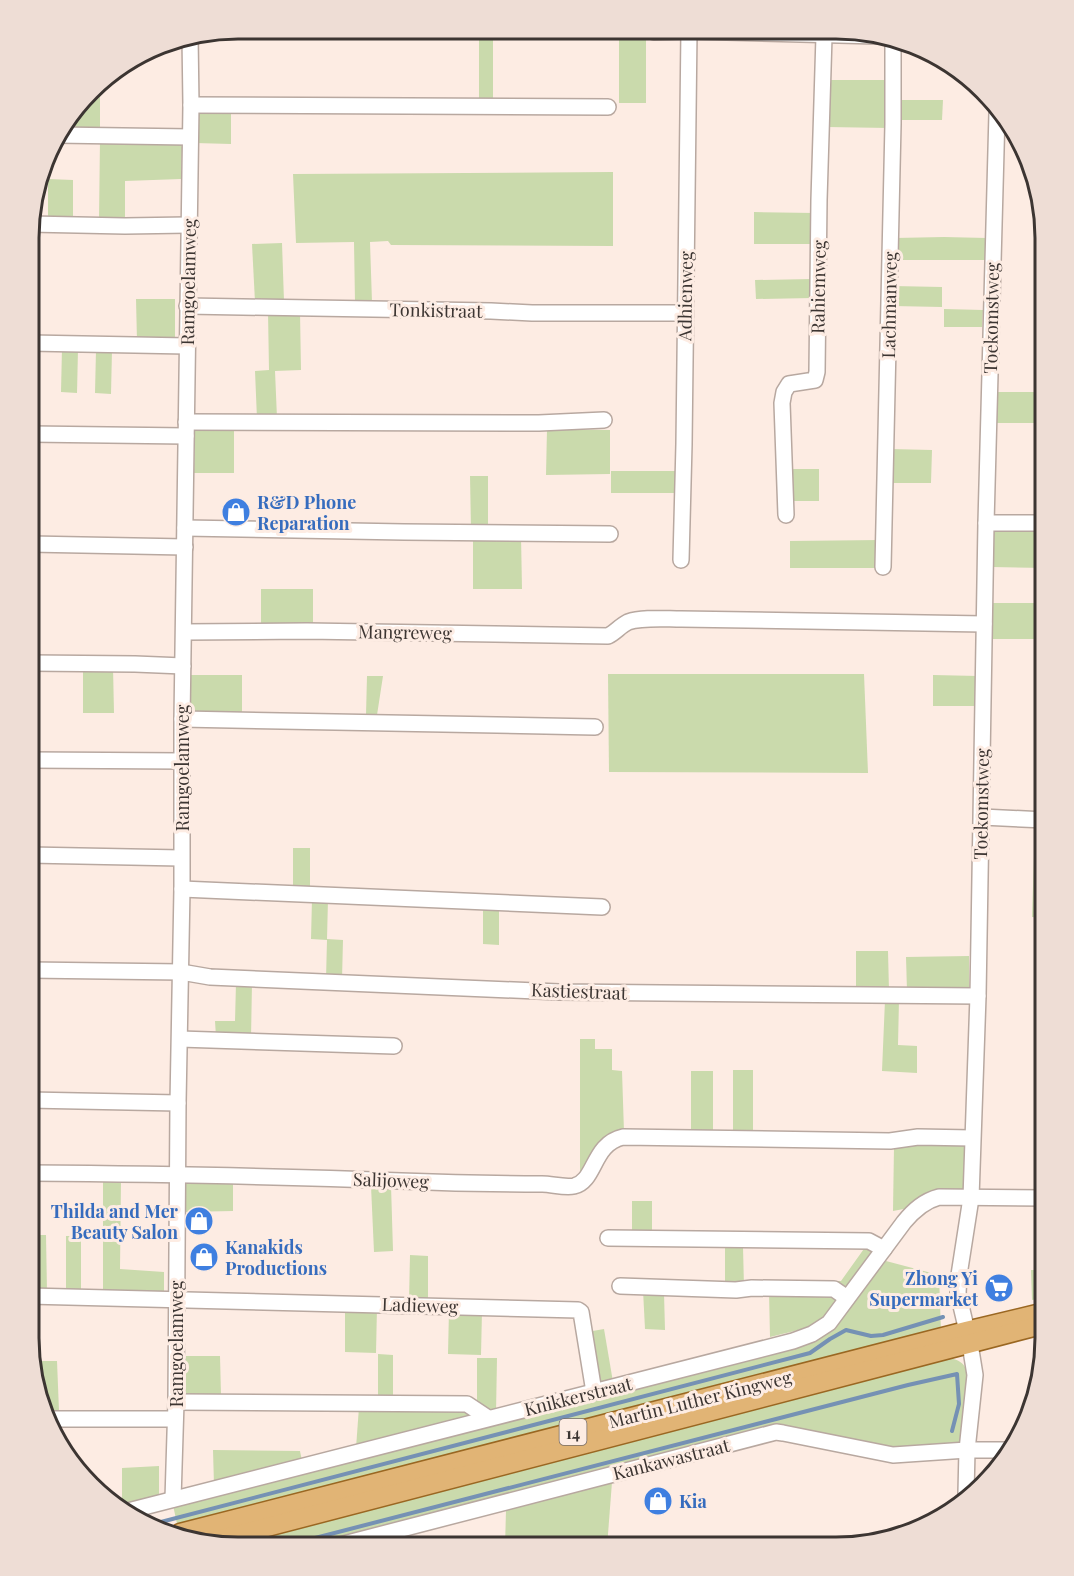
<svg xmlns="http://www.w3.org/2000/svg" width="1074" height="1576" viewBox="0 0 1074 1576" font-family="'Playfair Display',serif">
<rect width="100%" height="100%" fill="#fdece3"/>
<!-- green -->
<g fill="#cadaac">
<rect x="479" y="29" width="14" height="75"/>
<polygon points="623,36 632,36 633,39 646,39 646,103 619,103 619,40"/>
<polygon points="100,80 100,130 75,130 76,110"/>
<polygon points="828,80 888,80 889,128 827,127"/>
<polygon points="898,100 943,100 942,120 898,120"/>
<polygon points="200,111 231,111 231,144 195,143 197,113"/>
<polygon points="100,139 181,144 182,147 181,179 125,181 125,221 99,221"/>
<polygon points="613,172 613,246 391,245 388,241 370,242 372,302 355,302 354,242 296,243 293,174"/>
<polygon points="48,179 73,180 73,220 48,220"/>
<polygon points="754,212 815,213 815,244 754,244"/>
<polygon points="944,237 987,238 986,260 894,260 895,238"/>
<polygon points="282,243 284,301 255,302 252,244"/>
<polygon points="812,279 812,298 756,299 755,280"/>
<polygon points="893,286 942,287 942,307 893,306"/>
<polygon points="136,299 175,299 175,341 137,341"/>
<polygon points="944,309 983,310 982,327 944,327"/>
<polygon points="268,312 300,312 301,370 275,371 277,418 257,419 255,371 269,370"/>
<polygon points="62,348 78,349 77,393 61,392"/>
<polygon points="96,350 112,350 111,394 95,393"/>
<rect x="994" y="392" width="51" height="31"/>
<polygon points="234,426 234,473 194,473 195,428"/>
<polygon points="547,429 610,430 610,474 546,475"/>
<polygon points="890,449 932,450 931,483 889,483"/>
<polygon points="788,469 819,469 819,501 789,501"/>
<rect x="611" y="471" width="69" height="22"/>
<polygon points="470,476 488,476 488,529 471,529"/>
<polygon points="1045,526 1045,568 992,567 992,535 994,530"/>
<polygon points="473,536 521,536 522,589 473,589"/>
<polygon points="880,540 880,568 790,568 790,541"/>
<polygon points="261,589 313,589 313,624 261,623"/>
<rect x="990" y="603" width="55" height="36"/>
<polygon points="83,667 113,667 114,713 83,713"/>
<polygon points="608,674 864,674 868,773 609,772"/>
<polygon points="187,675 242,675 242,716 188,714"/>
<polygon points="933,675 978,676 977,706 933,706"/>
<polygon points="367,676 383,676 377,715 366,715"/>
<rect x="293" y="848" width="17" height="43"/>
<polygon points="1034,857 1045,857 1045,918 1032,917"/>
<polygon points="312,899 328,899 327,939 343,940 342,979 326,979 327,940 311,939"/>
<polygon points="483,905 499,905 499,945 483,944"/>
<polygon points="856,951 888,951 889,991 856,991"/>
<polygon points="969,956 969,988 966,990 907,991 906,957"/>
<polygon points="236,983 252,983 251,1038 216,1037 215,1021 235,1021"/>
<rect x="1035" y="986" width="10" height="36"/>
<polygon points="885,1000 899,1000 898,1045 917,1046 917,1073 882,1071"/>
<polygon points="580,1039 595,1039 595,1049 612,1049 612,1070 622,1071 624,1132 580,1176"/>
<rect x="733" y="1070" width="20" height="65"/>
<rect x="691" y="1071" width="22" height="61"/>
<polygon points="901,1143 964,1144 966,1146 964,1188 961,1191 909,1208 893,1211 894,1146"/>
<polygon points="103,1180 121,1180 120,1269 164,1272 164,1291 161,1294 103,1292"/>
<polygon points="185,1181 233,1181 233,1211 184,1212 183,1187"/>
<polygon points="391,1185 393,1251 374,1252 371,1186"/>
<rect x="632" y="1201" width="20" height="35"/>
<polygon points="29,1235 46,1235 47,1292 30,1292"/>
<rect x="66" y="1236" width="15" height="57"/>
<polygon points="725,1246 743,1247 744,1287 725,1287"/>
<polygon points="866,1246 876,1251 848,1289 749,1285 749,1280 841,1281"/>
<polygon points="410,1255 428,1256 428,1302 409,1301"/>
<polygon points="886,1261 939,1275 941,1331 182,1526 177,1524 173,1505 832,1326"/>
<polygon points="1031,1270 1045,1270 1045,1297 1032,1300"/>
<polygon points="643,1290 664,1293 665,1330 645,1329"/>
<path d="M769 1292 835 1293 840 1298C817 1329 805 1328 770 1337Z"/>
<polygon points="345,1306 377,1307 376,1353 345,1352"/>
<polygon points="449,1310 482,1311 481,1355 448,1354"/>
<polygon points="604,1329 613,1382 596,1386 587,1332"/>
<polygon points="378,1354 393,1355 393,1402 378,1401"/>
<polygon points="183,1356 220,1356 221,1395 183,1395"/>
<polygon points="477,1358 497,1358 496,1413 477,1407"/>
<path d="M942 1358C974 1357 969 1381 966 1404 965 1415 963 1427 962 1438L958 1444 900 1450 801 1431 321 1546H214Z"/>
<polygon points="41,1361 57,1361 59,1411 46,1412 42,1397"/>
<polygon points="359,1407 466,1408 476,1416 356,1448"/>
<polygon points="213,1450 300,1451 302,1461 214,1485"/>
<polygon points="159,1466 159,1495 122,1505 122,1468"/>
<polygon points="612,1482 607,1547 505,1547 506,1510"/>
</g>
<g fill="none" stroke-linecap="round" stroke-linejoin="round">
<!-- stream -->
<g stroke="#7591b4" stroke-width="4">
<polyline points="157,1523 810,1353 830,1339 846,1330 871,1336 883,1335 943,1317"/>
<polyline points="284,1546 908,1385 957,1374 959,1404 952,1431"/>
</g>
<!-- minor casing -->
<g stroke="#b8a8a0" stroke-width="18">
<g id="minor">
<polyline points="649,30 654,32 689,31 877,36"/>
<polyline points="191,105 608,107"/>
<polyline points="56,135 190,137"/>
<polyline points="30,224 125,226 188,225"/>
<polyline points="187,306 491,311 532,313 685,313"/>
<polyline points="30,343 187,346"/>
<polyline points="186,422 539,423 604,420"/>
<polyline points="30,434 186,436"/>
<polyline points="786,515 782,403 784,392 789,384 815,380 817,372 819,200 824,36"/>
<polyline points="986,523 1045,523"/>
<polyline points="185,528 404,532 610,534"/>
<polyline points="30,544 185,547"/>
<polyline points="681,560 684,444 689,31"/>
<polyline points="883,567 893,124 893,43"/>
<path d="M184 632 307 631 608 636C616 632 620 626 628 622 642 617 665 619 681 619L984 624"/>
<polyline points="30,663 135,664 183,666"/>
<polyline points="182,719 595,727"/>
<polyline points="29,760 182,761"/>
<polyline points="982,817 1045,820"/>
<polyline points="29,855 181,858"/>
<polyline points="182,889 602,907"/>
<polyline points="29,970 181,972 210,977 559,992 978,996"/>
<polyline points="180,1039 394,1046"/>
<polyline points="29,1100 178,1103"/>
<path d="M29 1173C153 1174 277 1176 401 1181 448 1183 495 1184 542 1184 552 1184 564 1188 574 1186 596 1181 592 1144 623 1137L890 1141 918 1137 972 1138"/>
<polyline points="608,1238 869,1241 884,1249"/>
<polyline points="620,1286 736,1290 752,1288 834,1289 847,1298"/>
<polyline points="29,1296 578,1310 581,1312 594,1392"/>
<polyline points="176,1402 467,1404 488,1418"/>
<polyline points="47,1419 175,1419"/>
<polyline points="966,1493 967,1450 975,1375 970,1344 958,1293 959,1275 971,1198 978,996 986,523 997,113"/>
<polyline points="173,1499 176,1402 178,1103 182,889 182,719 191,105 190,36"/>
<path d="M128 1511 793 1341 812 1334 829 1323 904 1222C914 1210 924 1201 939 1197L1045 1198"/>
<polyline points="336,1546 776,1432 783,1433 893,1455 967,1450 1012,1450"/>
</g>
</g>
<!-- major casing -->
<g stroke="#9a6722" stroke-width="21">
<g id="major">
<polyline points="180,1533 966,1331 1045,1312"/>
<polyline points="206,1543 1045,1324"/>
</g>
</g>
<!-- minor -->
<use href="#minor" stroke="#fff" stroke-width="15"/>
<!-- major -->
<use href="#major" stroke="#e1b475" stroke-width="18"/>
</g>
<!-- icons -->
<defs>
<g id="shop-disc" transform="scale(1.5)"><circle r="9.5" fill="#3f7fe0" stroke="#fdece3"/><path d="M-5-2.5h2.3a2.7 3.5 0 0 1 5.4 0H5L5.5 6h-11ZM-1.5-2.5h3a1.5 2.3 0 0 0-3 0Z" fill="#fff"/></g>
<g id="supermarket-disc" transform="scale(1.5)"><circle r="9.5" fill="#3f7fe0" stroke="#fdece3"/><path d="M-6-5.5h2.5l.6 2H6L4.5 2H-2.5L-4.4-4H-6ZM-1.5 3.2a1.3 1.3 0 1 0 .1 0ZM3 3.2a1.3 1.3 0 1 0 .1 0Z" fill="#fff"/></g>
</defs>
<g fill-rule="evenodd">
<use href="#shop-disc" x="236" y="512"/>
<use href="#shop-disc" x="199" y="1221"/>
<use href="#shop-disc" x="204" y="1257"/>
<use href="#supermarket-disc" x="999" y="1288"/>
<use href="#shop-disc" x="658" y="1501"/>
</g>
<g text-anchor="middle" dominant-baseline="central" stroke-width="6" stroke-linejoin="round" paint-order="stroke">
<!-- shield labels -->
<rect fill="#fdece3" stroke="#766c67" stroke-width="1.5" x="559.5" y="1419" width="27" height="26" rx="4.5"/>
<g font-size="16" font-weight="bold" fill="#3c3532">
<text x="573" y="1432">14</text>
</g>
<!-- street labels -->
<g font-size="18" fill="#3c3532" stroke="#fdece3">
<text transform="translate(188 282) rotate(-89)">Ramgoelamweg</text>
<text transform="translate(818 287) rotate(-89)">Rahiemweg</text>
<text transform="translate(685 296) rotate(-89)">Adhienweg</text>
<text transform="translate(889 305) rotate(-89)">Lachmanweg</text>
<text transform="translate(436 310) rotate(1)">Tonkistraat</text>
<text transform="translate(991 318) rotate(-89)">Toekomstweg</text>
<text transform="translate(405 632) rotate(1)">Mangreweg</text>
<text transform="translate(182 768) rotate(-90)">Ramgoelamweg</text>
<text transform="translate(981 804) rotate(-89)">Toekomstweg</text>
<text transform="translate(579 991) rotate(2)">Kastiestraat</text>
<text transform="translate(391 1180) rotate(2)">Salijoweg</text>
<text transform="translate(420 1305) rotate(2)">Ladieweg</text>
<text transform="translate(176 1344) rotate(-90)">Ramgoelamweg</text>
<text transform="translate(578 1396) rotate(-14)">Knikkerstraat</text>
<text transform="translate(700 1399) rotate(-14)">Martin Luther Kingweg</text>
<text transform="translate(671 1459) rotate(-14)">Kankawastraat</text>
</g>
<!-- shop labels -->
<g font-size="18" font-weight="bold" fill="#366cbe" stroke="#fdece3" text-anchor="start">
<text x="257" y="502">R&amp;D Phone<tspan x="257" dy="21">Reparation</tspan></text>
<text x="178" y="1211" text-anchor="end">Thilda and Mer<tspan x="178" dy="21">Beauty Salon</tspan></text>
<text x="225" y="1247">Kanakids<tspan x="225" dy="21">Productions</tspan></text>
<text x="978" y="1278" text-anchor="end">Zhong Yi<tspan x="978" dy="21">Supermarket</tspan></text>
<text x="679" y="1501">Kia</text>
</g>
</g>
<!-- crop -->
<path d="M0 0H1074V1576H0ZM238 39H836A199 199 0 0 1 1035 238V1338A199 199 0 0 1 836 1537H238A199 199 0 0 1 39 1338V238A199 199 0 0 1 238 39Z" fill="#eeddd5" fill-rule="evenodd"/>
<path fill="none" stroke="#3c3532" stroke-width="3" d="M238 39H836A199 199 0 0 1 1035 238V1338A199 199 0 0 1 836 1537H238A199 199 0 0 1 39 1338V238A199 199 0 0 1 238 39Z"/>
</svg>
